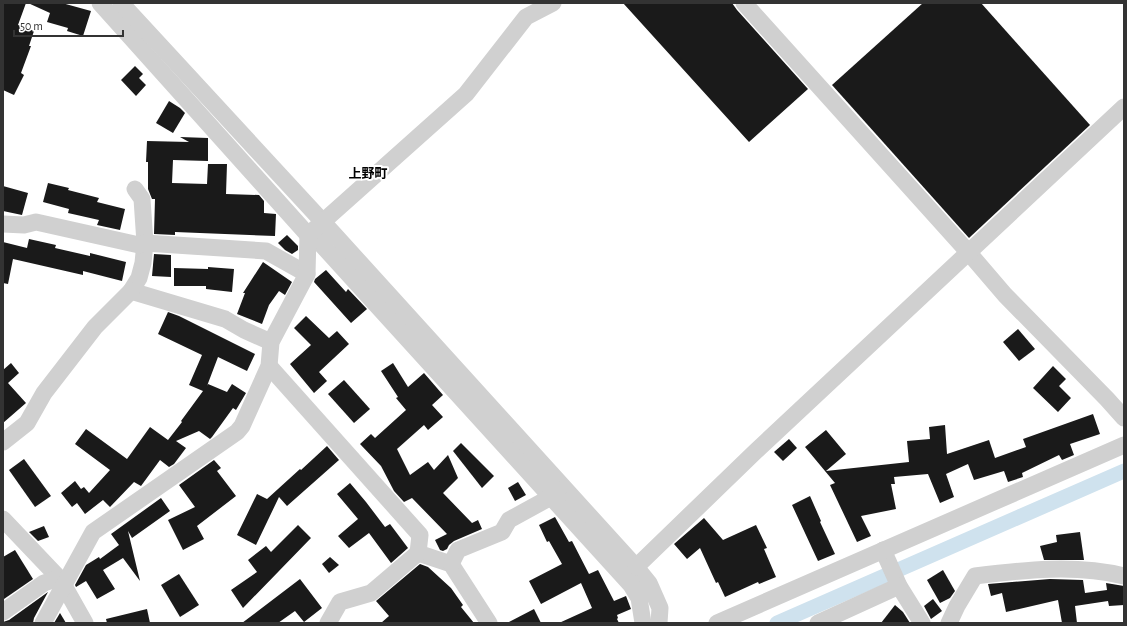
<svg xmlns="http://www.w3.org/2000/svg" width="1127" height="626" viewBox="0 0 1127 626" font-family="'Alegreya Sans','Noto Sans JP',sans-serif">
<rect width="100%" height="100%" fill="#fff"/>
<g fill="none" stroke-linecap="round" stroke-linejoin="round">
<!-- canal -->
<polyline stroke="#cfe2ee" stroke-width="15" points="777,623 1124,471"/>
</g>
<!-- building -->
<g fill="#1a1a1a">
<polygon points="3,3 26,3 18,25 34,31 29,46 31,46 21,73 24,75 14,95 3,90"/>
<polygon points="28,3 62,3 91,11 83,36 67,31 68,28 47,22 50,13"/>
<polygon points="623,3 732,3 737,10 808,89 749,142"/>
<polygon points="923,3 981,3 1090,125 969,238 832,85"/>
<polygon points="135,66 143,74 139,78 146,85 136,96 121,80"/>
<polygon points="169,101 180,108 185,113 173,133 156,123"/>
<polygon points="180,137 208,138 208,161 173,160 172,183 207,184 208,164 227,164 226,194 259,195 264,201 264,213 276,214 275,236 175,232 175,235 154,234 155,199 152,199 148,189 148,162 146,162 147,141 189,142"/>
<polygon points="48,183 69,188 68,190 99,198 97,202 125,209 120,230 97,225 99,220 68,213 69,209 43,202"/>
<polygon points="3,186 28,193 22,215 3,211"/>
<polygon points="287,235 298,246 298,250 292,254 285,250 278,243"/>
<polygon points="29,239 56,245 55,248 90,256 90,253 126,262 122,281 83,271 83,275 13,259 8,284 3,283 3,242 27,248"/>
<polygon points="154,254 171,255 171,277 152,276"/>
<polygon points="263,262 292,282 285,295 279,291 269,305 262,324 237,314 245,293 243,293"/>
<polygon points="208,267 234,269 232,292 206,289 206,286 174,286 174,268 208,269"/>
<polygon points="326,270 346,292 348,289 367,309 351,323 314,282 315,279"/>
<polygon points="168,312 179,316 255,354 247,371 218,357 207,386 208,384 227,392 232,384 246,393 236,410 233,408 212,437 210,439 199,431 176,441 186,448 174,464 169,467 160,460 141,486 134,482 110,507 103,500 85,514 77,503 72,507 61,493 75,481 81,489 84,487 89,493 110,470 75,444 86,429 127,459 150,427 168,440 182,422 181,421 203,391 189,385 202,355 158,334"/>
<polygon points="306,316 329,338 337,331 349,344 319,372 327,381 314,393 290,364 311,345 294,328"/>
<polygon points="1018,329 1035,349 1019,361 1003,342"/>
<polygon points="11,363 19,373 8,383 26,403 3,423 3,370"/>
<polygon points="393,363 408,387 424,373 443,395 432,405 443,417 428,430 424,425 397,449 410,475 428,462 434,470 448,455 458,478 443,493 472,523 478,520 482,529 454,541 449,545 447,549 443,551 440,550 435,540 447,534 412,498 404,502 394,491 381,466 360,444 371,434 375,438 406,410 396,398 398,397 381,371"/>
<polygon points="1053,366 1066,379 1059,386 1071,398 1058,412 1033,388"/>
<polygon points="344,380 370,409 354,423 328,394"/>
<polygon points="1093,414 1100,434 1070,444 1074,455 1062,460 1059,455 1022,473 1023,477 1008,482 1004,471 974,480 968,464 946,474 954,497 940,503 928,474 894,477 895,484 891,484 896,509 861,516 871,536 857,542 830,485 835,483 805,447 826,430 846,454 826,471 909,462 907,441 930,439 929,427 945,425 947,454 989,440 995,458 1026,447 1023,439"/>
<polygon points="789,439 797,448 783,461 774,452"/>
<polygon points="461,443 494,476 482,488 453,451"/>
<polygon points="327,446 339,460 287,506 279,497 256,545 237,535 257,494 267,499 300,469 301,470"/>
<polygon points="24,459 51,496 35,507 9,470"/>
<polygon points="214,460 221,468 217,471 236,496 197,526 204,539 183,550 168,520 195,507 179,485"/>
<polygon points="518,482 526,495 515,501 508,488"/>
<polygon points="350,483 366,502 385,527 390,524 408,548 391,563 369,533 349,548 338,536 358,519 337,494"/>
<polygon points="810,496 821,521 820,522 835,554 818,561 792,505"/>
<polygon points="161,498 170,511 132,538 128,531 140,581 123,558 103,570 115,589 97,599 86,581 76,587 75,585 86,565 99,557 100,559 119,545 111,534"/>
<polygon points="555,517 569,542 572,541 589,574 598,570 614,601 626,596 631,609 617,615 618,618 617,619 619,623 559,623 592,608 581,583 541,604 529,581 562,564 549,541 547,542 539,525"/>
<polygon points="704,518 723,540 756,525 767,548 764,549 776,577 759,584 758,582 725,597 718,582 716,583 700,548 687,559 674,544"/>
<polygon points="298,525 311,538 243,608 231,590 257,572 248,560 266,546 271,552"/>
<polygon points="44,526 49,537 38,541 29,532"/>
<polygon points="1080,532 1084,560 1044,560 1040,546 1057,542 1056,535"/>
<polygon points="15,550 33,579 4,599 3,597 3,557"/>
<polygon points="330,557 339,565 329,573 322,564"/>
<polygon points="420,564 428,567 451,588 463,605 461,607 474,623 381,623 389,616 376,601"/>
<polygon points="943,570 955,591 950,598 940,603 927,580"/>
<polygon points="179,574 199,605 180,617 161,585"/>
<polygon points="300,579 322,608 304,622 295,611 278,623 242,623"/>
<polygon points="1050,579 1083,580 1085,593 1107,590 1106,583 1124,586 1124,605 1109,606 1108,601 1075,606 1077,623 1062,623 1058,600 1006,612 1002,593 991,596 988,584"/>
<polygon points="48,592 34,618 33,623 3,623 3,622 9,620"/>
<polygon points="933,599 942,611 931,619 924,606"/>
<polygon points="895,605 903,612 910,623 881,623"/>
<polygon points="147,609 150,623 107,623 106,619"/>
<polygon points="534,609 541,623 507,623"/>
<polygon points="60,613 66,623 54,623"/>
</g>
<g fill="none" stroke-linecap="round" stroke-linejoin="round">
<!-- minor -->
<g stroke="#d0d0d0" stroke-width="17">
<polyline points="100,3 308,235"/>
<polyline points="121,3 323,222 636,567 649,583 660,608 659,623"/>
<polyline points="744,3 969,253 1005,295 1107,399 1124,418"/>
<polyline points="135,189 142,199 145,243 143,263 139,278 131,291 225,319 244,330 271,342"/>
<polyline points="3,224 24,225 36,222 139,245 145,243 266,251 307,274"/>
<polyline points="311,233 631,585 639,598 643,623"/>
<polyline points="269,366 420,535 418,553 451,564 489,623"/>
<polyline points="3,442 27,423 44,393 95,327 131,291"/>
<polyline points="3,519 59,578 63,584 85,623"/>
<polyline points="883,550 899,586 922,623"/>
<polyline points="451,564 458,550 502,532 509,520 551,497 558,490"/>
<polyline points="636,567 756,451 1124,107"/>
<polyline points="3,612 44,583 59,578"/>
<polyline points="43,623 93,532 237,432 242,426 269,366 271,342 307,274 308,235 466,94 526,17 553,3"/>
<polyline points="328,623 340,602 371,593 418,553"/>
<polyline points="717,623 1124,445"/>
<polyline points="818,623 899,586"/>
<path d="M949 623 957 606 975 576C1024 570 1075 564 1124 576"/>
</g>
</g>
<g text-anchor="middle" dominant-baseline="central" stroke-width="4" stroke-linejoin="round" paint-order="stroke">
<!-- quarter labels -->
<g font-size="13" font-weight="bold" fill="#000" stroke="#fff">
<text x="368" y="174">上野町</text>
</g>
</g>
<!-- border -->
<rect width="1127" height="626" fill="none" stroke="#333333" stroke-width="8"/>
<!-- scale -->
<path d="M14 30v6h109v-6" fill="none" stroke="#333333" stroke-width="2"/>
<text x="20" y="30" font-size="12" fill="#333333" stroke="#ffffff" stroke-width="3" paint-order="stroke">50 m</text>
</svg>
